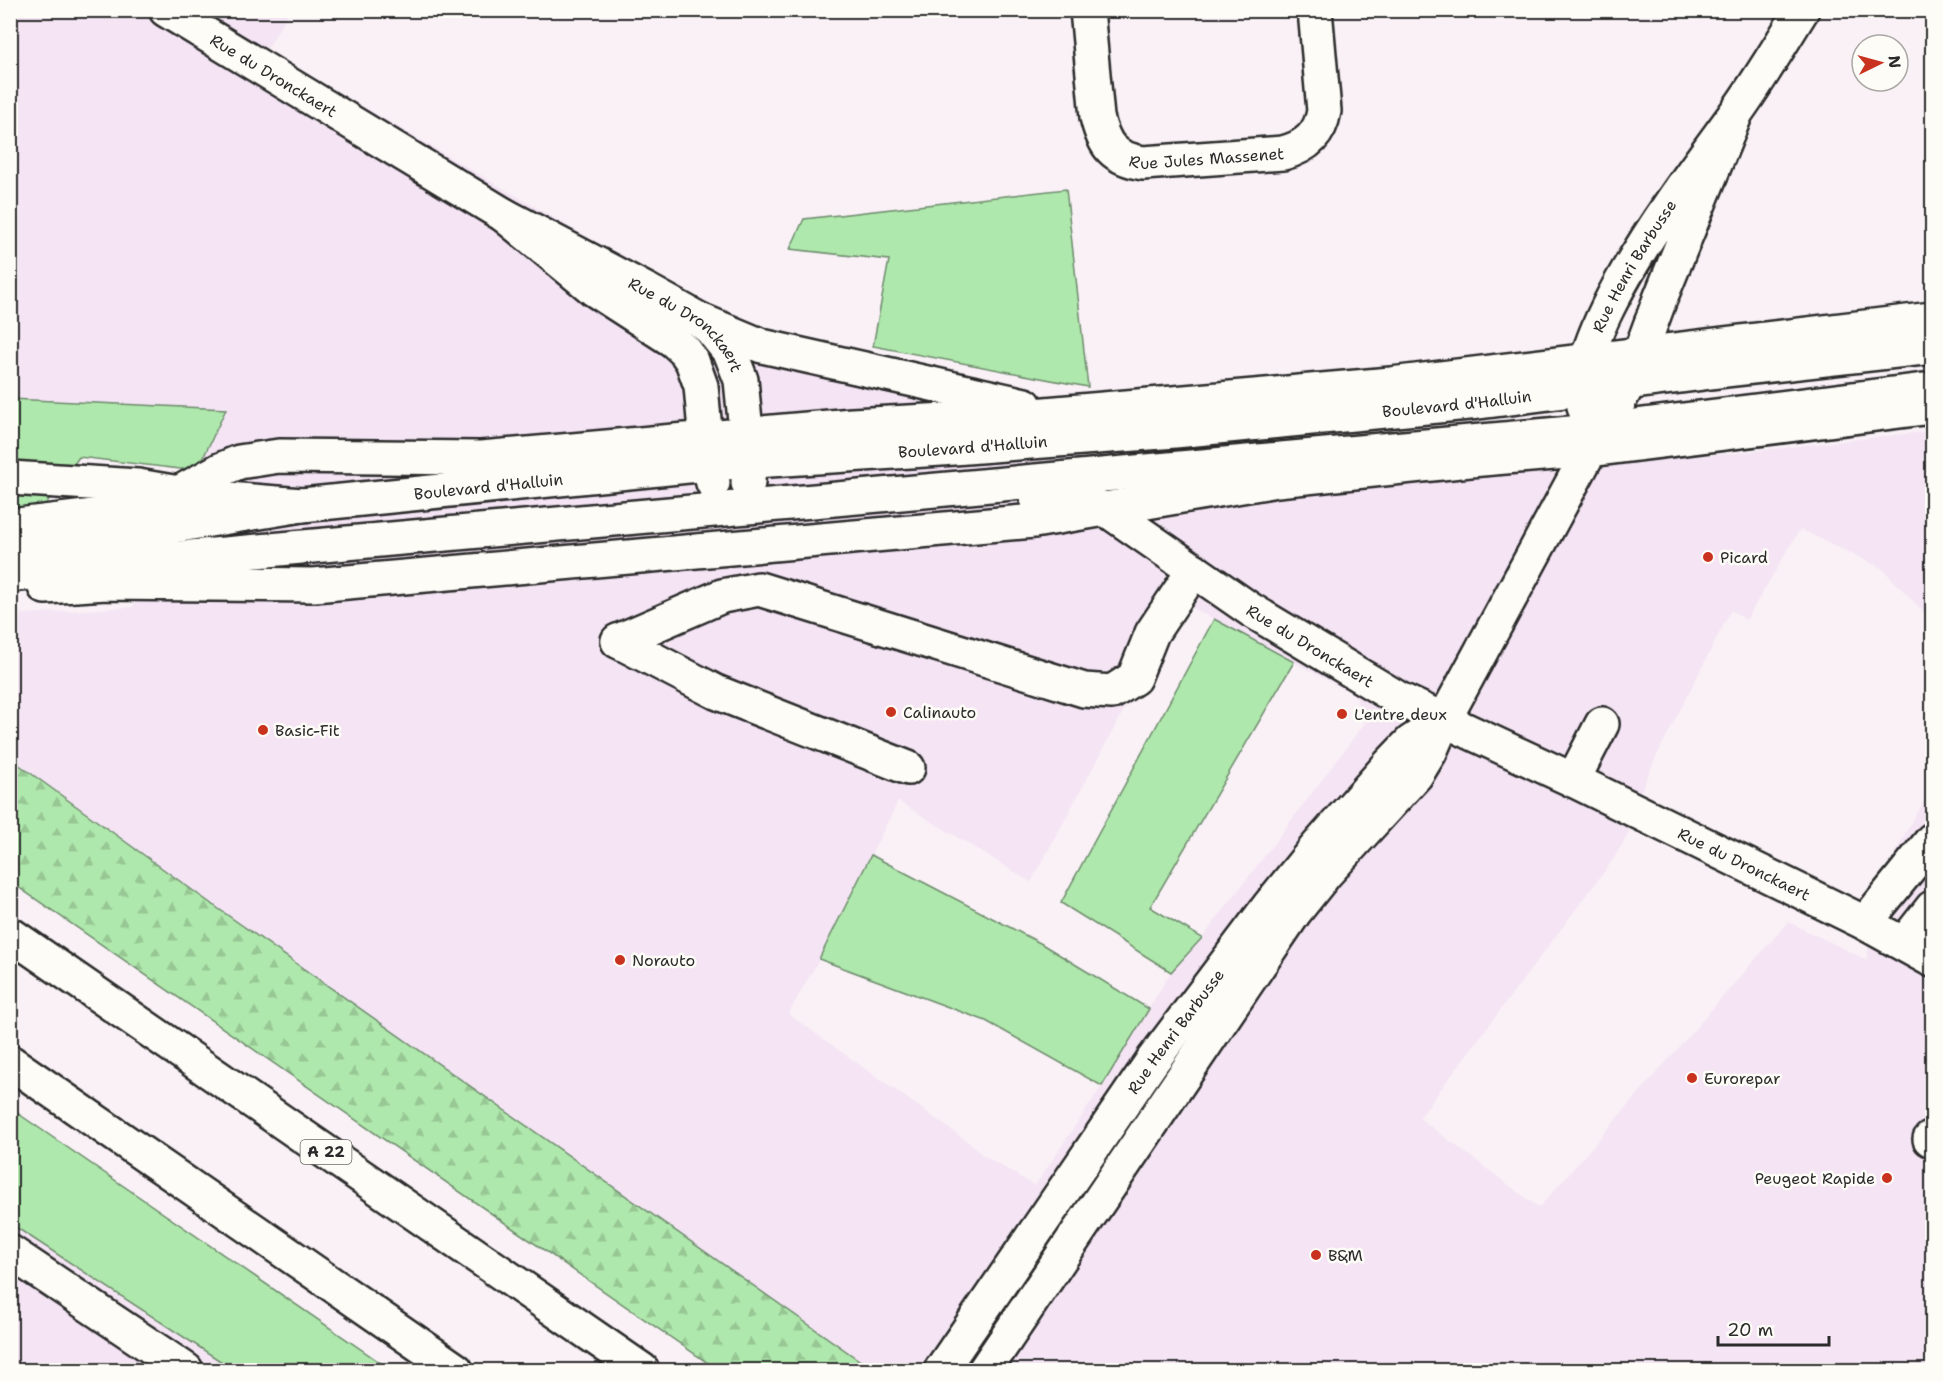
<svg xmlns="http://www.w3.org/2000/svg" width="1943" height="1381" viewBox="0 0 1943 1381" font-family="'Shantell Sans',sans-serif">
<defs>
<pattern id="forest-firs" width="22" height="20" patternUnits="userSpaceOnUse" patternTransform="scale(1.5)"><rect width="22" height="20" fill="#afe8ac"/><path d="M5 1l3.5 6h-7zM16 11l3.5 6h-7z" fill="#97c794"/></pattern>
</defs>
<rect width="100%" height="100%" fill="#f9f1f6"/>
<filter id="ink" filterUnits="userSpaceOnUse"><feTurbulence type="fractalNoise" baseFrequency=".0167" numOctaves="2"/><feDisplacementMap in="SourceGraphic" scale="12" xChannelSelector="R" yChannelSelector="G"/><feConvolveMatrix kernelMatrix="1 2 1 2 8 2 1 2 1" color-interpolation-filters="sRGB"/></filter>
<g filter="url(#ink)">
<!-- built -->
<g fill="#f4e4f4" fill-rule="evenodd">
<path d="M290 10 266 50 818 372 1078 400 1076 526 1207 501 1546 464 1729 454 1932 431V621L1882 568 1800 529 1746 620 1731 610 1655 759 1641 791 1628 834 1612 861 1419 1118 1539 1208 1788 922 1867 960 1874 893 1913 819 1932 789V1370H873L206 900 11 759V615L133 607 226 409 11 399V11ZM1182 602 1355 695 1365 723 1198 944 1171 972 1102 1086 1035 1186 981 1154 975 1147 788 1014 819 959 898 801 1031 882Z"/>
<polygon points="11,1224 234,1370 11,1370"/>
</g>
<!-- green -->
<g fill="#afe8ac" stroke="#6d8a6c" stroke-width="1.5">
<polygon points="1066,189 1088,387 873,346 889,260 790,249 804,219"/>
<polygon points="10,399 226,409 197,471 79,457 43,508 11,510"/>
<polygon points="1214,619 1294,662 1150,907 1202,938 1171,972 1061,903"/>
<polygon points="871,855 1040,943 1149,1009 1102,1086 986,1021 819,959"/>
<polygon points="10,1108 391,1370 234,1370 11,1224"/>
</g>
<!-- forest -->
<polygon fill="url(#forest-firs)" stroke="#6d8a6c" stroke-width="1.5" points="11,759 206,900 873,1370 718,1370 11,882"/>
<g fill="none" stroke-linecap="round" stroke-linejoin="round">
<!-- minor casing -->
<g stroke="#2b2b2b" stroke-width="38">
<g id="minor">
<path id="s1" d="M1087 10 1097 117C1104 146 1113 158 1143 163L1283 153C1306 147 1320 135 1324 111L1315 10"/>
<path id="s2" d="M1736 113 1660 299 1629 383 1603 430C1600 427 1594 425 1592 422 1542 362 1699 165 1735 114 1759 81 1780 45 1802 10"/>
<polyline points="700,320 762,346 1025,405"/>
<polyline points="10,526 136,511 164,501 220,470 239,462 279,456 481,458 852,425 1022,416 1391,384 1932,319"/>
<polyline points="45,587 106,583 314,585 1034,521 1277,480 1470,460 1590,450 1932,407"/>
<polyline points="618,641 722,596 759,589 1084,690 1112,692 1134,678 1152,633 1194,570"/>
<polyline points="618,641 716,692 908,768"/>
<polyline points="1573,780 1602,724"/>
<polyline points="1865,923 1932,840"/>
<polyline points="1910,936 1932,908"/>
<polyline points="1930,1139 1932,1140"/>
<polyline points="10,1252 186,1370"/>
<path id="s3" d="M941 1370 1153 1060 1269 906 1316 848 1389 765 1411 742 1444 720"/>
<polyline points="985,1370 1294,913 1326,873 1416,775 1430,752 1443,722"/>
</g>
</g>
<!-- major casing -->
<g stroke="#2b2b2b" stroke-width="38">
<g id="major">
<path id="s4" d="M166 10 504 215 648 291 700 320 710 328 731 354 741 380 749 462 748 483"/>
<polyline points="504,215 595,290 674,341 685,351 692,361 701,386 708,464 713,483"/>
<path id="s5" d="M1037 499C1066 498 1080 499 1107 510L1251 610 1399 699 1573 780 1865 923 1932 960"/>
<path id="s6" d="M10 544 167 527 302 505 708 464 941 449 1175 431 1479 402 1727 370 1932 347"/>
<polyline points="10,575 180,558 1603,430 1932,389"/>
<polyline points="1444,720 1590,450 1603,430"/>
</g>
</g>
<!-- highway casing -->
<g stroke="#2b2b2b" stroke-width="38">
<g id="highway">
<polyline points="10,478 138,486 202,497 302,505"/>
<polyline points="10,934 642,1370"/>
<polyline points="10,1062 456,1370"/>
</g>
</g>
<!-- minor -->
<use href="#minor" stroke="#fdfcf7" stroke-width="33"/>
<!-- major -->
<use href="#major" stroke="#fdfcf7" stroke-width="33"/>
<!-- highway -->
<use href="#highway" stroke="#fdfcf7" stroke-width="33"/>
</g>
</g>
<!-- markers -->
<g fill="#c8321e" stroke="#fdfcf7" stroke-width="2">
<circle cx="1708" cy="557" r="6"/>
<circle cx="891" cy="712" r="6"/>
<circle cx="1342" cy="714" r="6"/>
<circle cx="263" cy="730" r="6"/>
<circle cx="620" cy="960" r="6"/>
<circle cx="1692" cy="1078" r="6"/>
<circle cx="1887" cy="1178" r="6"/>
<circle cx="1316" cy="1255" r="6"/>
</g>
<g text-anchor="middle" dominant-baseline="central" stroke-width="5" stroke-linejoin="round" paint-order="stroke">
<!-- shield labels -->
<rect fill="#fdfcf7" stroke="#6a6a68" stroke-width="1.5" x="300.5" y="1140" width="51" height="24" rx="4.5"/>
<g font-size="15" font-weight="bold" fill="#2b2b2b">
<text x="326" y="1152">A 22</text>
</g>
<!-- street labels -->
<g font-size="16" fill="#2b2b2b" stroke="#fdfcf7">
<text stroke="none"><textPath href="#s4" startOffset="126">Rue du Dronckaert</textPath></text>
<text stroke="none"><textPath href="#s1" startOffset="242">Rue Jules Massenet</textPath></text>
<text stroke="none"><textPath href="#s2" startOffset="528">Rue Henri Barbusse</textPath></text>
<text stroke="none"><textPath href="#s4" startOffset="610">Rue du Dronckaert</textPath></text>
<text stroke="none"><textPath href="#s6" startOffset="1454">Boulevard d'Halluin</textPath></text>
<text stroke="none"><textPath href="#s6" startOffset="968">Boulevard d'Halluin</textPath></text>
<text stroke="none"><textPath href="#s6" startOffset="482">Boulevard d'Halluin</textPath></text>
<text stroke="none"><textPath href="#s5" startOffset="316">Rue du Dronckaert</textPath></text>
<text stroke="none"><textPath href="#s5" startOffset="802">Rue du Dronckaert</textPath></text>
<text stroke="none"><textPath href="#s3" startOffset="412">Rue Henri Barbusse</textPath></text>
</g>
<!-- poi labels -->
<g font-size="16" fill="#2b2b2b" stroke="#fdfcf7" text-anchor="start">
<text x="1720" y="557">Picard</text>
<text x="903" y="712">Calinauto</text>
<text x="1354" y="714">L'entre deux</text>
<text x="275" y="730">Basic-Fit</text>
<text x="632" y="960">Norauto</text>
<text x="1704" y="1078">Eurorepar</text>
<text x="1875" y="1178" text-anchor="end">Peugeot Rapide</text>
<text x="1328" y="1255">B&amp;M</text>
</g>
</g>
<!-- margin -->
<rect width="1943" height="1381" fill="none" stroke="#fdfcf7" stroke-width="36"/>
<rect x="18" y="18" width="1907" height="1345" fill="none" stroke="#2b2b2b" stroke-width="2" filter="url(#ink)"/>
<!-- north arrow -->
<g transform="translate(1880 63) rotate(85)"><circle r="28" fill="#fdfcf7" stroke="#a9a8a5" stroke-width="1.5"/>
<path d="M0-4.5L10 22L0 15L-10 22Z" fill="#c8321e"/>
<text y="-9" font-size="16" font-weight="bold" text-anchor="middle" fill="#2b2b2b">N</text>
</g>
<!-- scale -->
<path d="M1718 1336v9h111v-9" fill="none" stroke="#2b2b2b" stroke-width="3"/>
<text x="1727" y="1336" font-size="18" fill="#2b2b2b" stroke="#fdfcf7" stroke-width="4.5" paint-order="stroke">20 m</text>
</svg>
